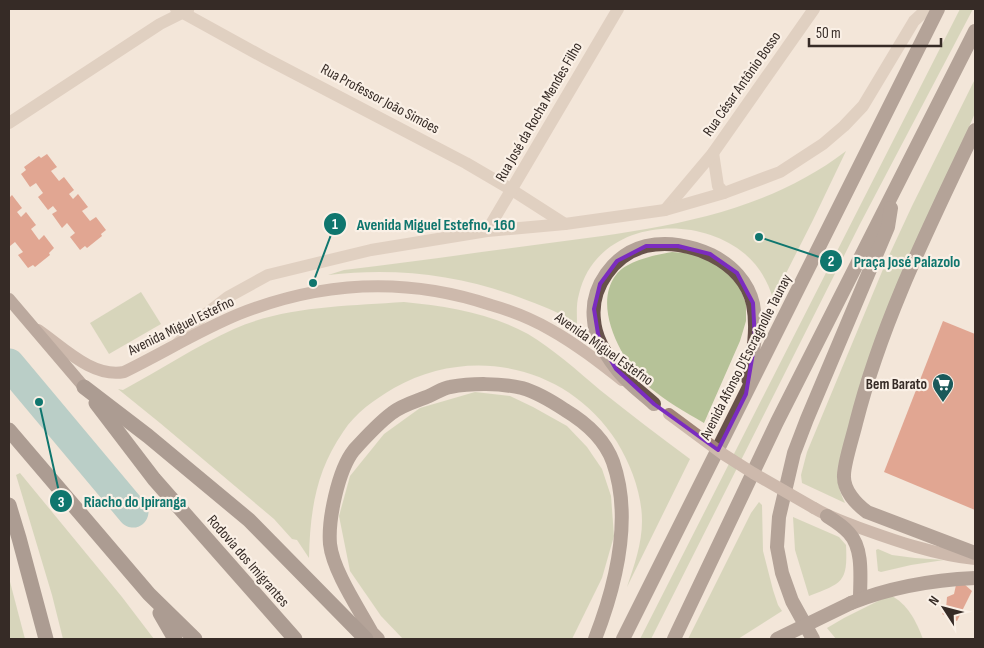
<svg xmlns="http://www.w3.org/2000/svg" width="984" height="648" viewBox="0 0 984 648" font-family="'Sofia Sans Condensed',sans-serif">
<rect width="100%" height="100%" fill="#f3e6d9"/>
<!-- green -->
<g fill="#b6c298">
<polygon points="960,9 973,9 860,224 651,639 640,639"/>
<path d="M975 79V113L939 197 838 466C836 480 839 490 845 503L802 483 801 475 807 452 886 262 912 206Z"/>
<path d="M846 151 813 220 773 299C768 281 759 266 745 254 694 211 596 221 579 294 576 304 577 314 577 324 563 314 545 307 529 301 464 275 398 267 328 275L344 270C405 263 466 254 527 246 638 231 755 221 846 151Z"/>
<path d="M672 252 697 254 721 267 738 283 746 304V321L740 341 704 423C685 412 666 401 649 387 624 365 591 307 616 275 627 260 656 255 672 252Z"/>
<polygon points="141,292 161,324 109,354 90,323"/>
<path d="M404 302C446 306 489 313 528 334 552 348 579 372 600 390 630 414 660 437 690 459L627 587C634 566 642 544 642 521 642 494 631 465 617 442 569 366 472 344 394 388 374 400 356 412 343 432 316 471 310 511 309 558L297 540 292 539 274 519 160 423 118 389 123 390C160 370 196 346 234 329 285 306 349 306 404 302Z"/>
<polygon points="475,392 510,396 533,407 567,426 587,447 602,469 611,496 614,536 602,578 572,639 403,639 381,616 350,571 339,516 350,476 384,434 420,408"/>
<polygon points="20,473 122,597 154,639 63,639 52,595 16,475"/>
<polygon points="759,502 762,505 763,551 773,590 778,605 782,611 738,639 688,639 751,513"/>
<path d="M793 517 839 537 846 545C848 583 842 583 809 596L795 550Z"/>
<polygon points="878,549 892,555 915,558 944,560 911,565 881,572 878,571 876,550"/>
<polygon points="9,578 25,639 9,639"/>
<path d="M890 595C908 604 916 621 923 639H836L827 628 844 618Z"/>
</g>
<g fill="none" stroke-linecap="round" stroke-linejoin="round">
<!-- river -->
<polyline stroke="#77b1b1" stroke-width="31" points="9,364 133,512"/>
</g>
<!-- building -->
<g fill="#cd5a3d">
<polygon points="47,154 57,167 51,171 59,181 64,177 74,190 69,194 73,199 78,194 88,207 82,211 90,221 96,217 106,230 101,234 102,236 87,248 85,246 80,250 70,237 75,233 67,223 62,228 52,214 57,211 53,206 48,210 38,197 43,193 36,183 30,187 21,174 26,170 24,167 39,156 41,158"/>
<polygon points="12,195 22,208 17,212 21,217 26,212 36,225 31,229 39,240 44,235 54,248 49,253 50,255 35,267 33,265 28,268 18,255 23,252 15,242 10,246 9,244 9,198"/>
<polygon points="943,321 975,334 975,510 884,472"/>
<polygon points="964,584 972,591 957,621 942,614 946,609 947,597 954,594 956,585"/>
</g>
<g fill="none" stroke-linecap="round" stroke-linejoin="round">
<!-- minor -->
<g stroke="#cbb5a4" stroke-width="12">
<polyline points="176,9 265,58 466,163 512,190 565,224"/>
<polyline points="9,123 160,24 188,10"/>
<polyline points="713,153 718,186 724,193"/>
<polyline points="665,210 713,153 814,9"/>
<polyline points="487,231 618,9"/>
<polyline points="177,344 202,317 228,297 268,275 371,250 487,231 565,224 665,210 724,193 780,172 823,144 844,126 863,106 914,21 927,9"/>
</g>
<!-- secondary -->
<g stroke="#9f8376" stroke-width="12">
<path d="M38 330C63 347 92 378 124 372 163 353 200 330 239 314 322 281 407 277 491 305 512 311 532 319 551 330 576 344 599 362 622 380"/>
<path d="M814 508C829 517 844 522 860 528 896 541 936 555 975 559"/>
</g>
<!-- primary -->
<polyline stroke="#796157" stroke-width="12" points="9,299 84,387"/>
<!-- trunk -->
<g stroke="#68524a" stroke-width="14">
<path d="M975 130C930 225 882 320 856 423 853 436 844 463 844 475 843 490 856 504 867 512L975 553"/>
<path d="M654 404C642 393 626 382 616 368 606 355 595 337 594 320 590 287 614 254 646 246 688 237 743 260 753 304 758 330 753 354 748 379"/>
<path d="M827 516C835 521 843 526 849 533 864 549 860 579 860 599"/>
<path d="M851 603C891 587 932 580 975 578"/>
<path d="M378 639 372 633C359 609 333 571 330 544 328 520 338 470 354 450 363 440 380 422 392 413 402 405 417 401 429 396 436 393 443 388 450 387 472 383 500 383 522 388 536 392 553 402 565 410 585 422 605 440 613 462 633 519 616 585 595 639"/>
<polyline points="623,639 938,9"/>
<polyline points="674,639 777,422 975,31"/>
<polyline points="813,639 792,601 782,573 777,547 779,517 794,453 807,419 888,227 891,208"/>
</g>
<!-- motorway -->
<g stroke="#58443d" stroke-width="15">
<polyline points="84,387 148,436 249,520 366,639"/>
<polyline points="96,403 154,479 295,639"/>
<polyline points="9,430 149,594 195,639"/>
<polyline points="9,505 19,538 46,639"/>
<polyline points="160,613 175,639"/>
</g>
<!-- secondary-bridge -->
<polyline stroke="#9f8376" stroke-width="12" points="669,414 723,454 753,473 814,508"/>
<!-- trunk-bridge -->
<polyline stroke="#68524a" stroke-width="14" points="777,639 851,603"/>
</g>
<!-- marked area -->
<path d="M0 0H984V648H0ZM646 246H678L710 254 737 273 753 303 755 341 746 394 718 450 654 404 616 369 599 340 594 309 600 284 617 261Z" fill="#f3e6d9" fill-opacity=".55" fill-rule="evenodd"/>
<path fill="none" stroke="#7b2cbf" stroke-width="4" stroke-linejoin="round" d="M646 246H678L710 254 737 273 753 303 755 341 746 394 718 450 654 404 616 369 599 340 594 309 600 284 617 261Z"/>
<!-- icons -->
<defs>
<g id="supermarket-pin" transform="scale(1.125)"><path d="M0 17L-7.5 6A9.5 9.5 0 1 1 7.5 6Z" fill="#1a595a" stroke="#faf0e6"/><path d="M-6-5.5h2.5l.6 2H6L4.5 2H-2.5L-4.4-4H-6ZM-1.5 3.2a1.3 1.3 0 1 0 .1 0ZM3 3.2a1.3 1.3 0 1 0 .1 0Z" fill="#fff"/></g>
</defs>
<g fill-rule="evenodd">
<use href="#supermarket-pin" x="943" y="384"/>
</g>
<g text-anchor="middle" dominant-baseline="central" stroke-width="4.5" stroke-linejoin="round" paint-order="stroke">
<!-- street labels -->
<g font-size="15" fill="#362b26" stroke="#faf0e6">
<text transform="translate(742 84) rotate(-55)">Rua César Antônio Bosso</text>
<text transform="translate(380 99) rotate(28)">Rua Professor João Simões</text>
<text transform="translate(539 112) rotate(-60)">Rua José da Rocha Mendes Filho</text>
<text transform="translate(181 326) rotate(-26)">Avenida Miguel Estefno</text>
<text transform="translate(604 349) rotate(35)">Avenida Miguel Estefno</text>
<text transform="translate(746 357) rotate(-63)">Avenida Afonso D'Escragnolle Taunay</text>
<text transform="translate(248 561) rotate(49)">Rodovia dos Imigrantes</text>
</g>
<!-- poi labels -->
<g font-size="15" font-weight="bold" fill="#362b26" stroke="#faf0e6" text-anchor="end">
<text x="927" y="384">Bem Barato</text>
</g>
</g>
<!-- callouts -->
<path fill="none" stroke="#0f766e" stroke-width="2" d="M313 283L335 224M759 237L831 261M39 402L61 501"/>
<g fill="#0f766e" stroke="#faf0e6" stroke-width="2">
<circle cx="313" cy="283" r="5"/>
<circle cx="759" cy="237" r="5"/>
<circle cx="39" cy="402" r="5"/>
<circle cx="335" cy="224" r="12"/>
<circle cx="831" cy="261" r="12"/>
<circle cx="61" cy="501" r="12"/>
</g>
<g font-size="15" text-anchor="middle" font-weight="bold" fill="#fff">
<text x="335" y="229">1</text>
<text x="831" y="266">2</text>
<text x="61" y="507">3</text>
</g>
<g font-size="16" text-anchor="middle" font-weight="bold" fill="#0f766e" stroke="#faf0e6" stroke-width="4.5" stroke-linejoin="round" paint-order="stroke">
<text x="436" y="230">Avenida Miguel Estefno, 160</text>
<text x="907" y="267">Praça José Palazolo</text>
<text x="135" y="507">Riacho do Ipiranga</text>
</g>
<!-- border -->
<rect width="984" height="648" fill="none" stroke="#362b26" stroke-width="20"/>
<!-- north arrow -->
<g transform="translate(944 608) rotate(306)" stroke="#faf0e6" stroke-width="4" paint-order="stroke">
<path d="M0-4L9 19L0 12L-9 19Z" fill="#362b26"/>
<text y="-8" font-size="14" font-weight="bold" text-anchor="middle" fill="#362b26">N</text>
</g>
<!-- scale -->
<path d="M809 38v8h132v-8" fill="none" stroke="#362b26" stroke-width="2.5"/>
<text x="816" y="38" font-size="15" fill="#362b26" stroke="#faf0e6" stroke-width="4" paint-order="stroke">50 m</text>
</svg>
